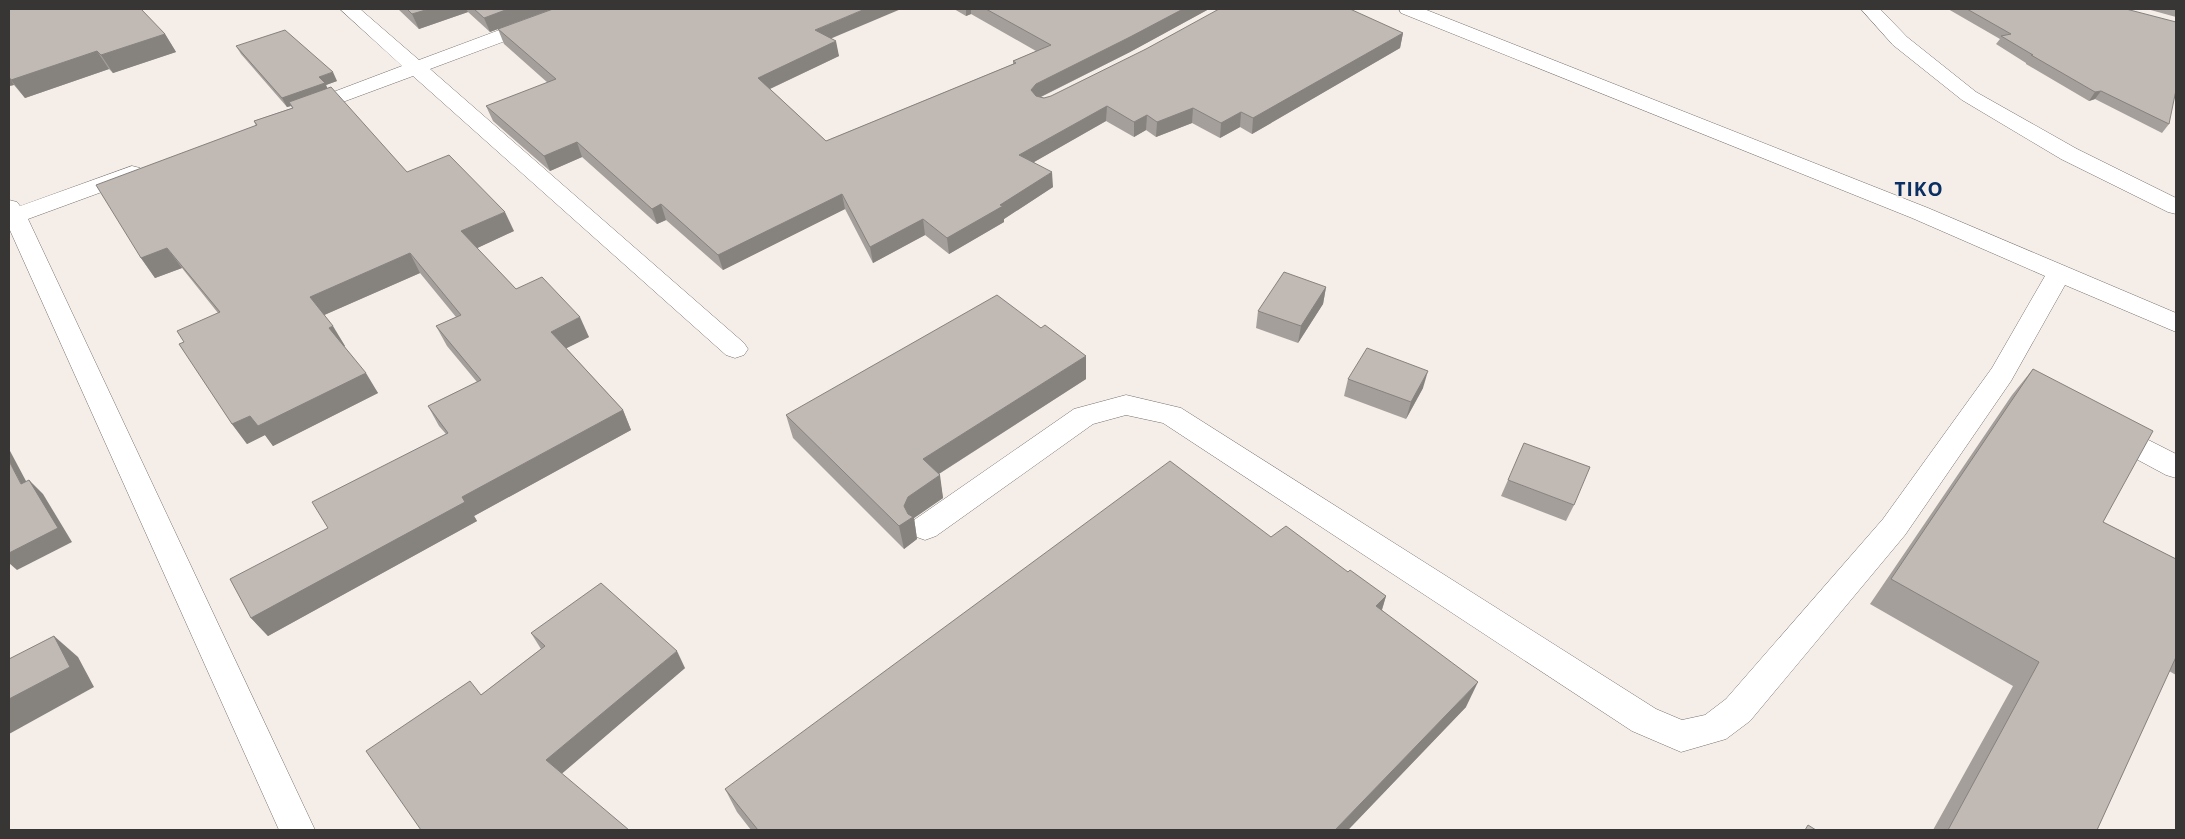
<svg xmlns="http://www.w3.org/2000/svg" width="2185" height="839" viewBox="0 0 2185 839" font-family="'Open Sans',sans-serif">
<rect width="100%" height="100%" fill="#f4ede8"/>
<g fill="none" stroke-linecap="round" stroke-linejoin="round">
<!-- minor casing -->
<g stroke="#77716c" stroke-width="1">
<g id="minor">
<polygon points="340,9 360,9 419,60 556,9 582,9 580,13 430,69 744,343 748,349 744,355 735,358 726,355 413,76 313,113 306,115 299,113 296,109 299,105 402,66"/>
<polygon points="1399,9 1424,9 1928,208 2176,313 2176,332 2065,285 2011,381 1905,535 1750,721 1726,739 1681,752 1632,731 1163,423 1126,415 1093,424 936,536 925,540 914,536 910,528 914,520 1074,409 1126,395 1181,408 1656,709 1682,720 1705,715 1726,699 1883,519 1992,368 2045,276 1912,218 1401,13"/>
<polygon points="1861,9 1880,9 1907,37 1976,92 2077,149 2176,198 2176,214 2168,212 2061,159 1962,100 1893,45"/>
<polygon points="132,166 140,168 143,173 140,178 28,219 315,830 279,830 9,228 9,200 17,202 20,206"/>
<polygon points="2109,422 2119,425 2176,454 2176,478 2166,475 2099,439 2095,432 2099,425"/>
</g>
</g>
<!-- minor -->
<use href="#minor" fill="#fff" fill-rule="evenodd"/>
</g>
<!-- wall -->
<g fill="#a59f9b">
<polygon points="9,9 165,34 176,52 113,73 109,69 25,98 14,85 9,86"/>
<polygon points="398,9 552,9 831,39 839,56 770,89 826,141 1013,64 1013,61 1036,51 971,14 966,16 954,9 1209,9 1130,52 1041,97 1044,98 1403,33 1400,48 1252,134 1240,127 1220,138 1192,123 1156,137 1146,130 1134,137 1106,121 1034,162 1053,187 1004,219 1004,222 949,254 925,235 873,263 845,209 723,270 666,220 657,224 582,157 550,171 493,121 486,106 548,83 504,44 498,29 490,32 468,12 419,29"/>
<polygon points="1948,9 2126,9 2169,124 2162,133 2095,99 2089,101 2026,64 2026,63 1996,44 2000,39"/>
<polygon points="2147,9 2176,9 2176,17"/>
<polygon points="236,46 337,81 326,85 327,88 407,172 514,231 477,248 516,289 589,337 566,348 623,410 631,430 474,516 477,521 268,636 251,618 328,528 446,434 439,426 428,406 477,382 447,346 436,326 456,317 420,273 324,315 345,346 344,346 378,393 273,446 265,435 247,444 232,424 184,342 218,313 182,268 155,278 141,258 256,126 254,121 292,108 291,106 287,107 241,54"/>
<polygon points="1326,287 1323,304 1298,343 1256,328 1258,311"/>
<polygon points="1041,328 1086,356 1086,379 939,474 943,498 914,518 917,539 904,549 793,438 786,415"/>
<polygon points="2033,369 2103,522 2176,559 2176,675 2169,671 2097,830 1933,830 2013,686 1870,604 2012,395"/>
<polygon points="1348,379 1423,388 1406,419 1344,396"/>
<polygon points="1508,480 1574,505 1566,521 1501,496"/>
<polygon points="1271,537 1348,572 1386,596 1382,610 1466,707 1348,830 751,830 737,812 725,789"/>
<polygon points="531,633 685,668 562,773 421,830 481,695 541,649"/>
</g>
<!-- shaded-wall -->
<g fill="#86827e">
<polygon points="429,9 466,9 468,12 419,29 412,14"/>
<polygon points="508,9 552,9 490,32 484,18"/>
<polygon points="865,9 901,9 818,44 815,30"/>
<polygon points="966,9 971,9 971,14 966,16"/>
<polygon points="1183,9 1209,9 1130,52 1036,99 1031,90 1036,84"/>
<polygon points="1403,33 1400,48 1252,134 1253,118"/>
<polygon points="165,34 176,52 113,73 101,55"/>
<polygon points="836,41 839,56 761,93 758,78"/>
<polygon points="97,51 109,69 25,98 11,80"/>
<polygon points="333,72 337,81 326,85 329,92 289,102 291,106 287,107 282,98 319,77"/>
<polygon points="9,77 14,85 9,86"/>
<polygon points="2101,91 2095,99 2089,101 2095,92"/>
<polygon points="1107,106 1106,121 1020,170 1019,155"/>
<polygon points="1193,108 1192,123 1156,137 1157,122"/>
<polygon points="1241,112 1240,127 1220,138 1221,123"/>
<polygon points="1147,115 1146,130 1134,137 1134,122"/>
<polygon points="577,142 582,157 550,171 544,156"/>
<polygon points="1052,172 1053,187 1004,219 1004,222 949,254 947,238"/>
<polygon points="842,194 845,209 723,270 718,255"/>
<polygon points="661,204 666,220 657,224 652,209"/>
<polygon points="505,212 514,231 471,251 461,231"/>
<polygon points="923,219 925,235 873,263 870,247"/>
<polygon points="167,248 182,268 155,278 141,258"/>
<polygon points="410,253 420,273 322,316 310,297"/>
<polygon points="1326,287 1323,304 1298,343 1301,326"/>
<polygon points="580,317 589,337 559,352 551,332"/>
<polygon points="333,326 345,346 341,348 329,328"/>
<polygon points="1086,356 1086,379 926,482 923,459"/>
<polygon points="1428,371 1423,388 1406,419 1411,402"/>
<polygon points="366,373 378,393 273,446 265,435 247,444 232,424 250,416"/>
<polygon points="623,410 631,430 474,516 477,521 268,636 251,618 462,497"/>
<polygon points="9,449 35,498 21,484 9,461"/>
<polygon points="940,475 943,498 914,518 917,539 904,549 899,526 904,506 908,497"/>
<polygon points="29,480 43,494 72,542 17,570 9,563 9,553"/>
<polygon points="1386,596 1378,622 1376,606"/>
<polygon points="54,636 78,657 94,687 9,734 9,699"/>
<polygon points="677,651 685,668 558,777 546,760"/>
<polygon points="1478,682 1466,707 1348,830 1335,830"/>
</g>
<!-- building -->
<g fill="#c0b9b4" stroke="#86827e">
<polygon points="9,9 141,9 165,34 101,55 97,51 11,80 9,77"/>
<polygon points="407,9 429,9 412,14"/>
<polygon points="474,9 508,9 484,18"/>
<polygon points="553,9 865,9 815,30 836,41 758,78 826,141 1016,63 1013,61 1051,45 986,9 1183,9 1130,37 1036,84 1031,90 1036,96 1044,98 1051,96 1146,49 1219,9 1350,9 1403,33 1253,118 1241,112 1221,123 1193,108 1157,122 1147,115 1134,122 1107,106 1019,155 1052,172 1000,205 1003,206 947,238 923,219 870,247 842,194 718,255 661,204 652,209 577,142 544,156 486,106 556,79 498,29"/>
<polygon points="1967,9 2126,9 2176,22 2176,90 2169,124 2101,91 2095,92 2031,55 2033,55 2001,36 2011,34"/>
<polygon points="285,30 333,72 319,77 325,83 282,98 236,46"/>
<polygon points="331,87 407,172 449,155 505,212 461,231 516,289 542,277 580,317 551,332 623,410 462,497 465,502 251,618 230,579 328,528 312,502 448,433 428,406 481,380 436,326 461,315 410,253 310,297 333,326 329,328 366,373 258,426 250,416 232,424 179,344 184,342 177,331 220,312 167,248 141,258 96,185 257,125 254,121 293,108 289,102"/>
<polygon points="1284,272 1326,287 1301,326 1258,311"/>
<polygon points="997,295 1041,328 1045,325 1086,356 923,459 940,475 908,497 904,506 908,514 913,517 899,526 786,415"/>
<polygon points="1367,348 1428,371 1411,402 1348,379"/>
<polygon points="2033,369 2153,431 2103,522 2176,559 2176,657 2097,830 1948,830 2039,662 1891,579"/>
<polygon points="1524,443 1590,467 1574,505 1508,480"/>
<polygon points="9,461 21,484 29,480 58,528 9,553"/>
<polygon points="1170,461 1271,537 1286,526 1348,572 1350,570 1386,596 1376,606 1478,682 1335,830 758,830 725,789"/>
<polygon points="601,583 677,651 546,760 629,830 421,830 366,751 470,681 481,695 545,646 531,633"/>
<polygon points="54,636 70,667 9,699 9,659"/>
<polygon points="1808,825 1816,830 1805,830"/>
</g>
<g text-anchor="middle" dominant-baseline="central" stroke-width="4" stroke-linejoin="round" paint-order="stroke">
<!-- district labels -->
<g font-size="19" font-weight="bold" letter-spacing="1" fill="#0a3063" stroke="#f4ede8">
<text x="1919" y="189">TIKO</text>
</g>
</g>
<!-- border -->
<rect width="2185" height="839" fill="none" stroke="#383634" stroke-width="20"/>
</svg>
